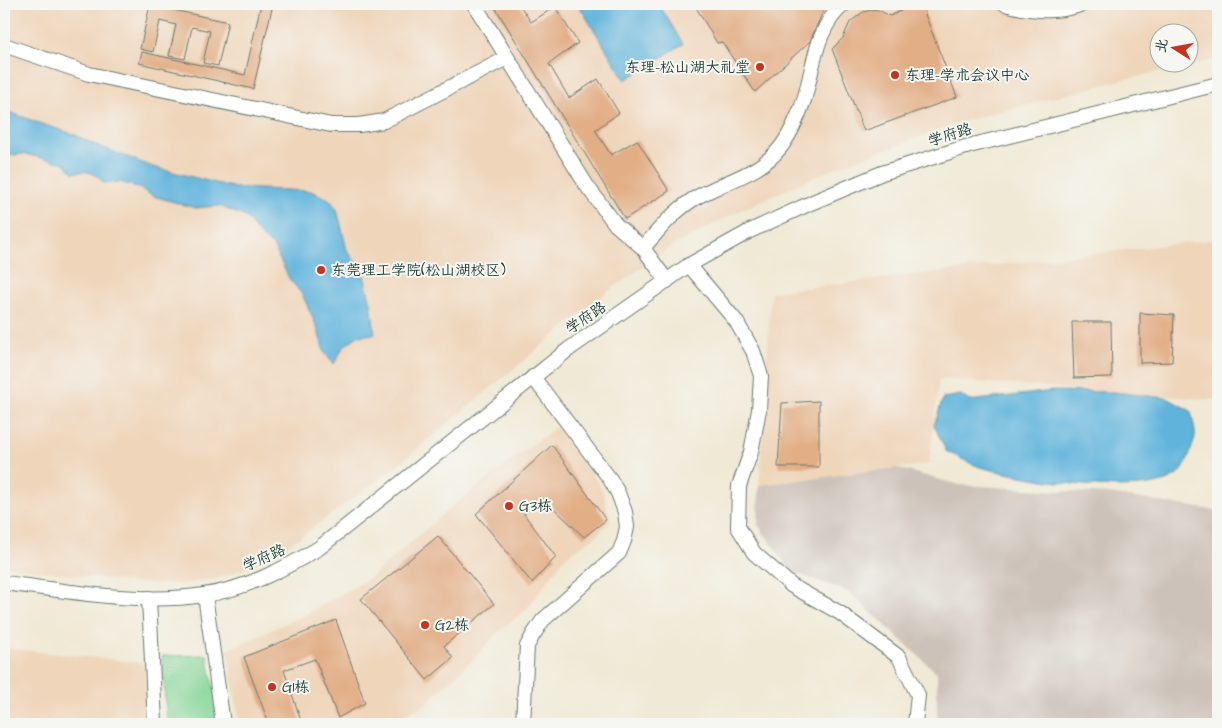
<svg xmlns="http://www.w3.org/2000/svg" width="1222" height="728" viewBox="0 0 1222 728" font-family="'Architects Daughter','LXGW WenKai TC',sans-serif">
<rect width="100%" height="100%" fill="#f6f6f2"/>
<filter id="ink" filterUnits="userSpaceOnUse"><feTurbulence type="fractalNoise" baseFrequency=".02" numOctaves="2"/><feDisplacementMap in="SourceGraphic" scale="10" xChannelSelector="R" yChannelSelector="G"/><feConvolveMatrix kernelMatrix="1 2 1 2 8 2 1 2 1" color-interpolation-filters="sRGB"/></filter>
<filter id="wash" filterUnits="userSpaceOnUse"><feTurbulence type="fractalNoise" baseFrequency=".0096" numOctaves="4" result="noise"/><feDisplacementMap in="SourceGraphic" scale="20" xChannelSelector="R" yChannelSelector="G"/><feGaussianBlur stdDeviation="1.12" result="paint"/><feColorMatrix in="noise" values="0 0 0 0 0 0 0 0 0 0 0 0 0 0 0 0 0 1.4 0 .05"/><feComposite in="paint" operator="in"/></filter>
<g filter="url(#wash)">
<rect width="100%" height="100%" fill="#f0e9d5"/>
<!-- built -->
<g fill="#efd6bb" fill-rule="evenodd">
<path d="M4 4H1218V59L1126 79 967 120 844 164 743 209 674 245 603 295 400 463 302 536 264 561 216 579 179 584 138 583 4 566ZM1160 32H1190V62H1160Z"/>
<polygon points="1218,239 1218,400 939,379 929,464 759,485 771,292"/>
<polygon points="556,427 602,488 610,521 595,537 566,556 526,610 498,632 475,657 425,704 388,724 240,724 227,650 306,614 370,578 456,503"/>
<polygon points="4,648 145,663 147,724 4,724"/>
</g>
<!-- industrial -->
<polygon fill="#cdc2b9" points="896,468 960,485 1109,494 1218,511 1218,724 937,724 937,673 849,592 791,571 758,525 759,485"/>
<!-- green -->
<polygon fill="#82d495" stroke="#508864" points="207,655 221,724 167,724 162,656"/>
<!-- water -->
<g fill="#60b4dc" stroke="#407888">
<polygon points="578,4 659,4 683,44 625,80"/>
<path d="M4 110 39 123 76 135 89 142 153 167 236 188 311 191 329 199 337 209 347 250 363 272 371 303 375 334 358 336 344 346 334 364 324 352 317 327 302 294 290 280 273 246 259 234 246 217 219 206 195 208 153 196 139 188 120 182 103 183C96 172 86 170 73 173L65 163 24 154 4 156Z"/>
<path d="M1053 391 1114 392 1167 398 1191 411C1192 419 1196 429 1195 437 1194 443 1186 464 1183 469 1159 505 1017 477 980 467 968 463 957 456 946 451L934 425 943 398 961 395 969 401Z"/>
</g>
<g id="blocks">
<!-- building -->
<g fill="#e2ae86">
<polygon points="261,4 273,4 253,89 139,63 142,52 245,75"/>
<polygon points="493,4 519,4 531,22 555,7 578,43 549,64 569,98 598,79 619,113 595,130 611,155 637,140 669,191 625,219"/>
<polygon points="694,4 820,4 824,9 810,41 755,92 722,42 717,43"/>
<polygon points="915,4 921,4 957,97 864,131 832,49 843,38 850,22 863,12 876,9 890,16"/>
<polygon points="150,5 228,22 218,66 203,63 210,31 192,27 185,59 169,56 176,25 160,21 153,52 140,49"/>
<polygon points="1140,313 1174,315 1172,362 1140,363"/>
<polygon points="1072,322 1111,322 1112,377 1074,378"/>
<polygon points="819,401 819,467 778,467 782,403"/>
<polygon points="552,445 606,520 584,537 543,498 524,514 556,557 532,583 476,514"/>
<polygon points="438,536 494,604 444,646 453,658 427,680 361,599"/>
<polygon points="336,620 365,703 338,718 315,659 284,670 302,724 269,724 244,657"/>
</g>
</g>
</g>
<g filter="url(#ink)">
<use href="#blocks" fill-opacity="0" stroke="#68796c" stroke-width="1"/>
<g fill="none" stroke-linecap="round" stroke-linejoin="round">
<!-- minor casing -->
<g stroke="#68796c" stroke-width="16">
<g id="minor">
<polyline points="474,4 587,186 616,225 643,248 667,281"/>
<path d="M1005 4C1030 11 1059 13 1083 4"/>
<polyline points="4,45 89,74 331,125 359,125 384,121 507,58"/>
<path d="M643 248C658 231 672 213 692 200 720 182 758 176 780 148 791 134 798 117 804 100 814 67 815 28 844 4"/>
<polyline points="689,265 736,321 753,351 761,376 759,410 751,452 739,486 738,527 754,553 792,586 840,613 899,657 918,695 915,724"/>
<path d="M4 583C69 591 138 605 204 595 246 589 284 569 319 548L569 349 689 265 750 231 813 202 882 173 969 146 1218 84"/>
<polyline points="205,595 223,724"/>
<polyline points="149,598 155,724"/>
<polyline points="523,724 527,646 533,635 543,620 619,553 624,541 627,527 625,512 618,493 610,479 533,377"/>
</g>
</g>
<!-- minor -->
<use href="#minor" stroke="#fff" stroke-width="14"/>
</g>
</g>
<!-- markers -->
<g fill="#c8321e" stroke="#f6f6f2" stroke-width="2">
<circle cx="760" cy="67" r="5"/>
<circle cx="895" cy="75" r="5"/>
<circle cx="321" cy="270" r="5"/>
<circle cx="509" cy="506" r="5"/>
<circle cx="425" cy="625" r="5"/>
<circle cx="272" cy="687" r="5"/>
</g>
<g text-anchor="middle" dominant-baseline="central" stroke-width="4" stroke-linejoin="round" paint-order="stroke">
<!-- poi labels -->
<g font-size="15" fill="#1f3d34" stroke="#f6f6f2" text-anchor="start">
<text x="750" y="67" text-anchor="end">东理-松山湖大礼堂</text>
<text x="905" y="75">东理-学术会议中心</text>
<text x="331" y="270">东莞理工学院(松山湖校区)</text>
<text x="519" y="506">G3栋</text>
<text x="435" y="625">G2栋</text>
<text x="282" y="687">G1栋</text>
</g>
<!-- street labels -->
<g font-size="15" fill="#1f3d34" stroke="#f6f6f2">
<text transform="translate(950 135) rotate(-17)">学府路</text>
<text transform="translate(586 318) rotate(-34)">学府路</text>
<text transform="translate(264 558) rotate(-24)">学府路</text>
</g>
</g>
<!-- margin -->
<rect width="1222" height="728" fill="none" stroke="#f6f6f2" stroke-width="20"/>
<!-- north arrow -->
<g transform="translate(1174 48) rotate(281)"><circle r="24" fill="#f6f6f2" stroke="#a0aca6"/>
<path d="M0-4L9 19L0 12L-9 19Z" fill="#c8321e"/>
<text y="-8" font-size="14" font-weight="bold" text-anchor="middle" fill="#1f3d34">北</text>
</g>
</svg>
